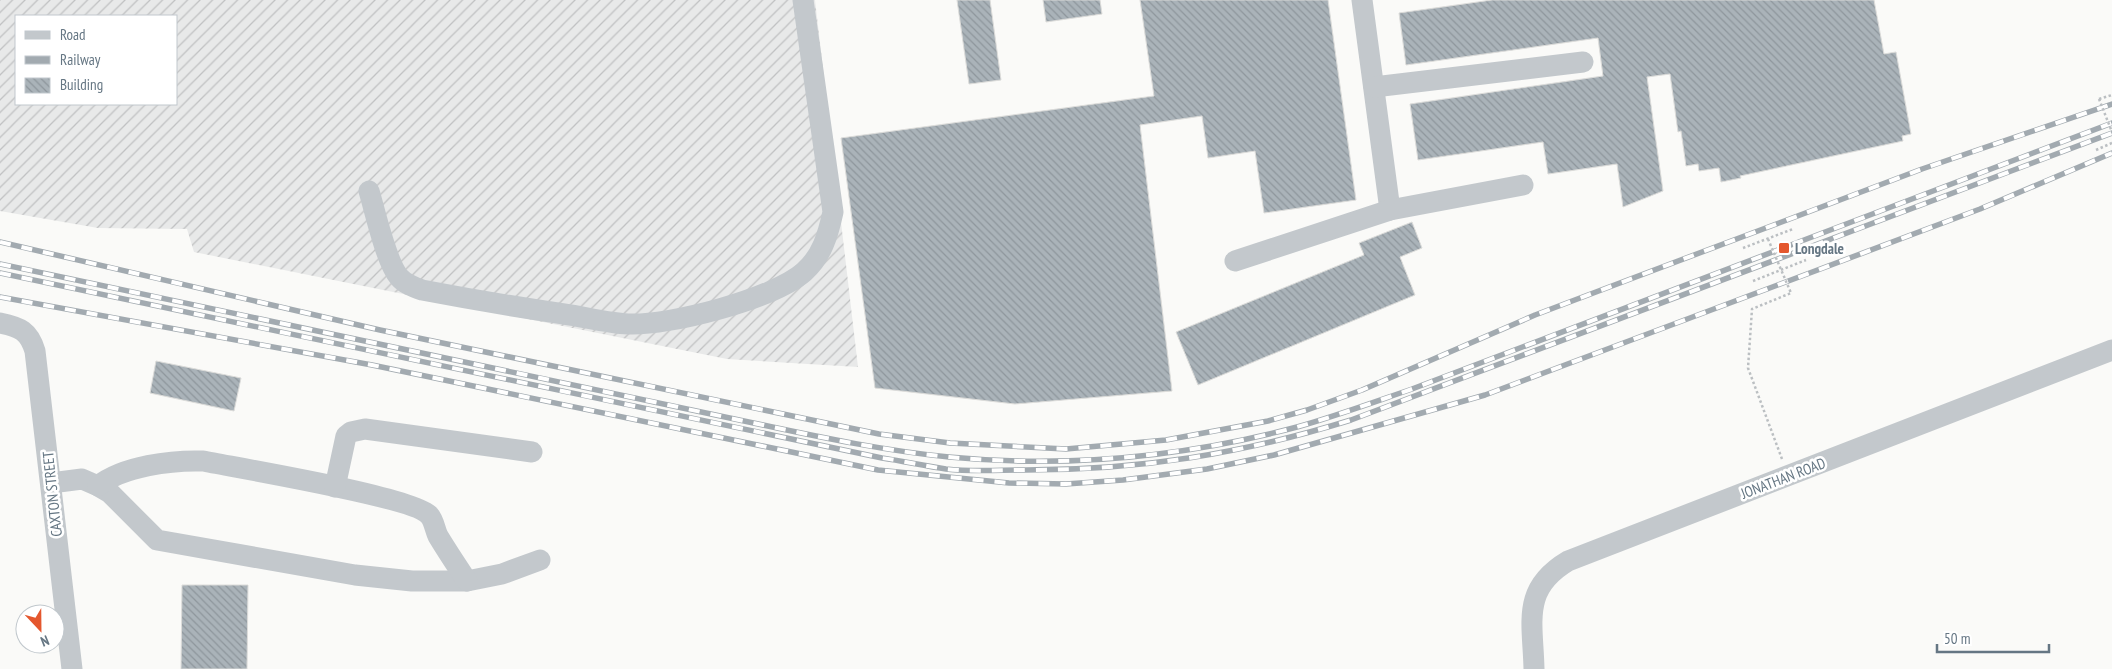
<svg xmlns="http://www.w3.org/2000/svg" width="2112" height="669" viewBox="0 0 2112 669" font-family="'PT Sans Narrow',sans-serif">
<defs>
<pattern id="industrial-furrows" width="10" height="10" patternUnits="userSpaceOnUse" patternTransform="scale(1.25)"><rect width="10" height="10" fill="#e8e9e9"/><path d="M-1 1l2-2M0 10L10 0M9 11l2-2" fill="none" stroke="#c0c1c2"/></pattern>
<pattern id="building-back-hatch" width="6" height="6" patternUnits="userSpaceOnUse" patternTransform="scale(1.25)"><rect width="6" height="6" fill="#aab3b9"/><path d="M-1 5l2 2M0 0l6 6M5-1l2 2" fill="none" stroke="#8e969c"/></pattern>
</defs>
<rect width="100%" height="100%" fill="#fafaf8"/>
<!-- industrial -->
<path fill="url(#industrial-furrows)" fill-rule="evenodd" d="M0 0H815L858 367 727 359 194 252 187 229 98 228 0 211ZM16 16H176V104H16Z"/>
<!-- building -->
<g fill="url(#building-back-hatch)" stroke="#dcdcda">
<polygon points="957,0 990,0 1001,80 969,84"/>
<polygon points="1043,0 1100,0 1102,14 1046,22"/>
<polygon points="1140,0 1328,0 1356,200 1264,213 1255,151 1208,158 1202,116 1140,125 1172,391 1015,404 875,388 841,138 1154,96"/>
<polygon points="1492,0 1874,0 1884,54 1896,52 1911,134 1902,136 1903,141 1740,176 1741,178 1721,182 1719,168 1699,171 1698,164 1686,166 1681,131 1678,132 1670,74 1647,77 1663,191 1623,207 1617,164 1548,174 1543,142 1418,160 1410,104 1603,76 1598,38 1406,65 1399,13"/>
<polygon points="1412,222 1422,248 1400,257 1415,295 1198,385 1176,332 1364,255 1359,243"/>
<polygon points="156,361 241,378 234,411 150,393"/>
<polygon points="182,585 248,585 247,669 181,669"/>
</g>
<g fill="none" stroke-linecap="round" stroke-linejoin="round">
<!-- path -->
<g stroke="#bbbfc2" stroke-width="2.5" stroke-dasharray="2.5 2.5" stroke-linecap="butt">
<polyline points="2099,99 2112,95"/>
<polyline points="2096,150 2112,143"/>
<polyline points="1743,248 1793,229"/>
<polyline points="1753,281 1806,260"/>
<polyline points="1782,459 1748,368 1752,309 1791,293"/>
</g>
<!-- minor -->
<g stroke="#c3c8cc" stroke-width="21">
<polyline points="1362,0 1390,210"/>
<polyline points="1374,87 1583,62"/>
<path d="M369 191C375 211 386 262 399 277 405 284 413 287 422 290 469 299 517 307 564 314 585 317 607 323 628 324 669 326 773 299 804 272 822 256 828 235 833 212L803 0"/>
<polyline points="1235,261 1390,210 1523,185"/>
<path d="M0 323C20 327 29 331 35 351L72 669"/>
<polyline points="51,483 82,479 98,486 110,493 157,540 355,575 412,581 467,581 502,574 540,560"/>
<path d="M98 486C123 466 172 460 203 461 238 468 413 497 429 515 434 520 435 530 438 536 447 551 457 566 467 581"/>
<polyline points="335,487 346,436 351,432 365,429 532,452"/>
<path d="M1534 669C1533 622 1521 589 1568 561L2112 350"/>
</g>
<!-- rail casing -->
<g stroke="#a2aab0" stroke-width="5.5">
<g id="rail">
<polyline points="0,242 380,330 879,434 950,443 1066,449 1166,440 1268,421 1307,410 1362,390 1535,315 1922,169 2112,104"/>
<path d="M0 264 763 425C824 438 887 451 949 457 1066 468 1184 457 1297 427 1336 416 1374 402 1412 389L2112 123"/>
<path d="M0 273 882 458C903 461 925 466 946 469 972 472 999 470 1026 470 1141 470 1241 454 1351 420L2112 133"/>
<polyline points="0,297 372,365 878,470 1009,483 1066,484 1123,480 1207,469 1274,455 1485,395 1980,209 2112,153"/>
</g>
</g>
<!-- rail -->
<use href="#rail" stroke="#fff" stroke-width="4" stroke-dasharray="11" stroke-linecap="butt"/>
<!-- path-bridge -->
<g stroke="#bbbfc2" stroke-width="2.5" stroke-dasharray="2.5 2.5" stroke-linecap="butt">
<polyline points="2099,99 2112,132"/>
<polyline points="1768,239 1791,293"/>
</g>
</g>
<!-- markers -->
<rect fill="#e4572e" stroke="#fff" stroke-width="2" x="1778" y="242" width="12" height="12" rx="2.5"/>
<g text-anchor="middle" dominant-baseline="central" stroke-width="5" stroke-linejoin="round" paint-order="stroke">
<!-- poi labels -->
<g font-size="15" font-weight="bold" fill="#657683" stroke="#fff" text-anchor="start">
<text x="1795" y="248">Longdale</text>
</g>
<!-- street labels -->
<g font-size="15" fill="#657683" stroke="#fff">
<text transform="translate(1783 478) rotate(-21)">JONATHAN ROAD</text>
<text transform="translate(52 494) rotate(-96)">CAXTON STREET</text>
</g>
</g>
<!-- legend -->
<rect x="15" y="15" width="162" height="90" fill="#ffffff" stroke="#c1c8cd"/>
<rect x="25" y="31" width="25" height="8" fill="#c3c8cc" stroke="#c1c8cd"/>
<text x="60" y="40" font-size="15" fill="#657683">Road</text>
<rect x="25" y="56" width="25" height="8" fill="#a2aab0" stroke="#c1c8cd"/>
<text x="60" y="65" font-size="15" fill="#657683">Railway</text>
<rect x="25" y="78" width="25" height="15" fill="url(#building-back-hatch)" stroke="#c1c8cd"/>
<text x="60" y="90" font-size="15" fill="#657683">Building</text>
<!-- north arrow -->
<g transform="translate(40 629) rotate(158)"><circle r="24" fill="#ffffff" stroke="#c1c8cd"/>
<path d="M0-4L9 19L0 12L-9 19Z" fill="#e4572e"/>
<text y="-8" font-size="14" font-weight="bold" text-anchor="middle" fill="#657683">N</text>
</g>
<!-- scale -->
<path d="M1937 644v8h112v-8" fill="none" stroke="#657683" stroke-width="2.5"/>
<text x="1944" y="644" font-size="15" fill="#657683" stroke="#ffffff" stroke-width="4" paint-order="stroke">50 m</text>
</svg>
